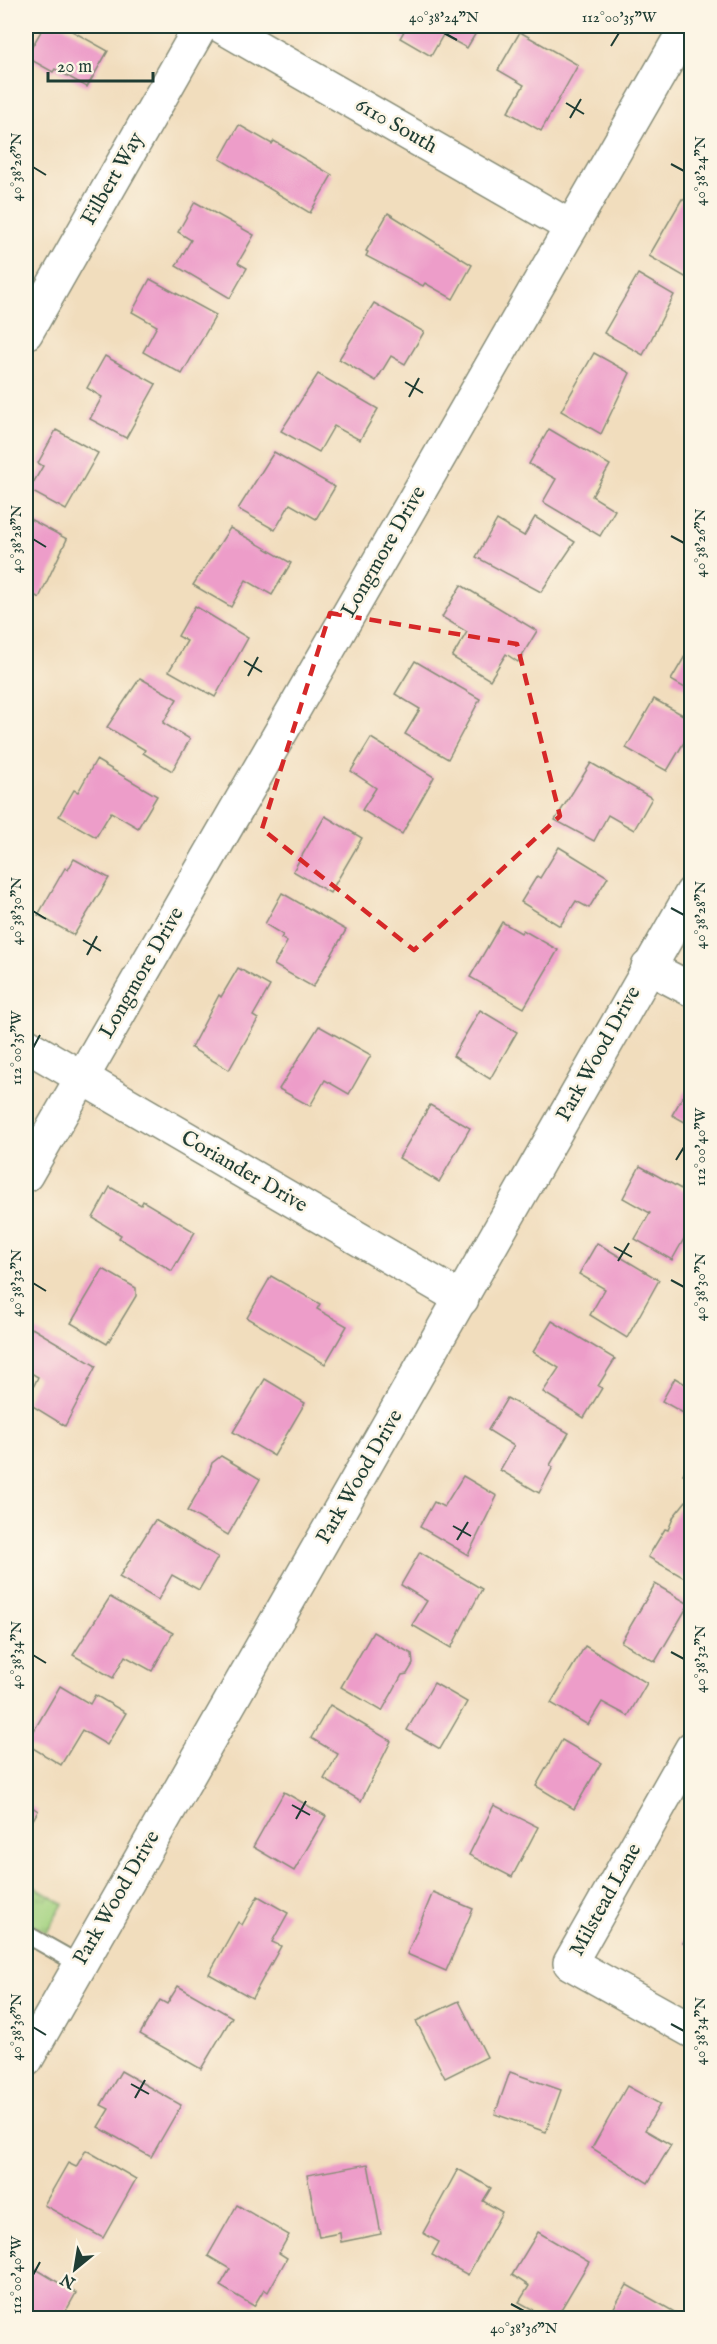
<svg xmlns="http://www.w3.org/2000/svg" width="717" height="2344" viewBox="0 0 717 2344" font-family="'IM FELL English',serif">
<defs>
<pattern id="grass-tufts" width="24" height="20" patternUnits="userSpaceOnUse" patternTransform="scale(1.5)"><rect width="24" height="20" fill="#a4d381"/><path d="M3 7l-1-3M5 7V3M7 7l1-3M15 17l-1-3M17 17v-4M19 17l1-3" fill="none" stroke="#85ac6a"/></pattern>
</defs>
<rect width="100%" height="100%" fill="#fcf5e5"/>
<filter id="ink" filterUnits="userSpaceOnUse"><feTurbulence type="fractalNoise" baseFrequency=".0167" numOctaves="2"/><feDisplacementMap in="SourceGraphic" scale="12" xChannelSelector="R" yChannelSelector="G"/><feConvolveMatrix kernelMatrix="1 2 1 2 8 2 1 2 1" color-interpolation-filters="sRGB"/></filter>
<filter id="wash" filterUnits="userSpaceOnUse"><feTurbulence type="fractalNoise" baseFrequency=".008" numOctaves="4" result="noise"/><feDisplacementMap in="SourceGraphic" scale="24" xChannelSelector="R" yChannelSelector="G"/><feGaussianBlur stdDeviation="1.35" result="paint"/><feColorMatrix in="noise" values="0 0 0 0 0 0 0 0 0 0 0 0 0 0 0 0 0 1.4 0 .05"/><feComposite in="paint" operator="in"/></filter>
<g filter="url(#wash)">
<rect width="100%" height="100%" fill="#f1ddbd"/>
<!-- grass -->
<polygon fill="url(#grass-tufts)" stroke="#62885a" stroke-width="1.5" points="26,1882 63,1904 46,1933 26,1921"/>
<g id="blocks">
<!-- building -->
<g fill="#ed9dc9">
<polygon points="44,26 63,26 108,51 87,87 55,69 53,72 26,57"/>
<polygon points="407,26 480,26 467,48 443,35 431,56 400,38"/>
<polygon points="520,32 578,65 541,131 508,112 524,85 498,70"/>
<polygon points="239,125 272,144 274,141 332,175 310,213 220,159"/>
<polygon points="682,199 692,204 692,281 649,256"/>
<polygon points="195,202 254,235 238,263 247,268 230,298 176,266 191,240 178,232"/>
<polygon points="388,213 472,265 453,299 425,283 423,286 366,256 368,252 366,251"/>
<polygon points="638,274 674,295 643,355 604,333"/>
<polygon points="150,279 216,315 182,374 143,352 157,326 132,312"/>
<polygon points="374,303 424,332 405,364 391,356 376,381 339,359"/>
<polygon points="594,353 630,373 601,434 561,411"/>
<polygon points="105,356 156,384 126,438 90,419 102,397 87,388"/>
<polygon points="318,374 378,409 360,440 334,426 319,452 281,431"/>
<polygon points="549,429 610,465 592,496 615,510 600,536 543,502 556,479 529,464"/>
<polygon points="56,430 98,453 66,510 29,490 43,466 38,463"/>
<polygon points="274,452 335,487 316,519 290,504 275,530 238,509"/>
<polygon points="26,517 67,539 39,598 26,590"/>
<polygon points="535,517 575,542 541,592 476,557 497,520 524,536"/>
<polygon points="230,528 291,563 272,595 246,580 231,607 193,585"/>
<polygon points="461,585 537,631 518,662 506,654 490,680 452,657 467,632 442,617"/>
<polygon points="195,606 248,638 215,697 169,671 187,641 178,636"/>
<polygon points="692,644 692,692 671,680"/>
<polygon points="415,661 480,699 448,759 405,734 420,709 395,694"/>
<polygon points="140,678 177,699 163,723 190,739 172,771 143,753 145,750 107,727"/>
<polygon points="654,699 692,720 692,729 667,771 626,748"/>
<polygon points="371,738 434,777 402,834 362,810 376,788 351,771"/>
<polygon points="96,760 157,796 138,828 111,812 96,837 59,816 74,790 78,792"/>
<polygon points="591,763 652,798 634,830 608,815 594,841 555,820"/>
<polygon points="325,816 362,838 330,893 293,871"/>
<polygon points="559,847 608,877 589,908 576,901 560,926 521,902 537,876 540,878"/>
<polygon points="74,859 109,878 74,935 38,915 65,868 68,870"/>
<polygon points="282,893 346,930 313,987 274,965 287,942 281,938 283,935 265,924"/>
<polygon points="502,922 521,933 523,930 558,950 524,1008 470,977"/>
<polygon points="238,968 270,986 253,1016 258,1019 229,1070 191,1048 219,995 221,997"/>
<polygon points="480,1010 517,1032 490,1079 453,1056"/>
<polygon points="319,1026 371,1055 349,1094 325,1080 310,1106 279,1089"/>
<polygon points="692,1081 692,1126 672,1115"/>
<polygon points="430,1105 470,1128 439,1182 399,1158"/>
<polygon points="640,1166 692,1195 692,1213 685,1225 690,1228 672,1260 635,1239 650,1213 623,1198"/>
<polygon points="110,1187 141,1205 143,1201 195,1232 172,1271 119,1238 121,1235 93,1218"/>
<polygon points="597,1243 659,1280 627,1338 590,1315 605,1289 579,1274"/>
<polygon points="103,1269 136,1288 136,1296 107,1344 71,1323"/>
<polygon points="271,1276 320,1304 317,1309 347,1326 325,1364 247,1318"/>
<polygon points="552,1321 615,1359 598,1386 602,1388 584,1418 543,1392 559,1368 533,1352"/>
<polygon points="32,1328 96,1366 65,1426 26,1402 38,1377 26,1370 26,1339"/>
<polygon points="675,1378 692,1388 692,1418 662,1401"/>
<polygon points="265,1379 305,1403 274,1456 233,1432"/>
<polygon points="507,1398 569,1433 550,1465 553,1467 539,1493 500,1470 514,1446 488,1430"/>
<polygon points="221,1456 260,1479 228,1535 187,1511 208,1475 212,1463"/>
<polygon points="692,1459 692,1479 683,1474"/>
<polygon points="463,1476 497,1496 468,1555 420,1527 434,1502 444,1507"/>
<polygon points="686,1501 692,1505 692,1573 688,1580 648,1557 665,1529 668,1530 674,1516"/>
<polygon points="155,1520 218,1557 199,1590 172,1575 158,1600 119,1577"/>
<polygon points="420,1552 482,1589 451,1648 412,1625 427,1601 401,1585"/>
<polygon points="655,1584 689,1604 655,1662 621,1642"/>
<polygon points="110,1597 173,1633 152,1671 125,1656 113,1678 73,1655"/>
<polygon points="373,1632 412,1654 413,1664 407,1674 402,1675 382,1711 341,1687"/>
<polygon points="585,1646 647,1683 628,1716 602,1702 588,1725 551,1703"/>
<polygon points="434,1683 467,1702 440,1749 407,1730"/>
<polygon points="60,1686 90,1704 95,1695 126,1713 107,1745 82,1730 61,1765 26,1744"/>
<polygon points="330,1705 391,1741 361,1801 324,1779 338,1754 311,1738"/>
<polygon points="562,1740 601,1763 574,1809 536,1786"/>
<polygon points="284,1792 326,1816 294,1871 253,1847"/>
<polygon points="26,1803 38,1811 26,1832"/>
<polygon points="494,1805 538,1827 512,1877 469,1855"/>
<polygon points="433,1892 473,1909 446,1971 407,1954"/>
<polygon points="258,1896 288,1913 272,1942 281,1946 252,1998 209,1974 238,1922 242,1925"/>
<polygon points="692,1928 692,1948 683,1943"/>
<polygon points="178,1986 232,2017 201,2069 140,2034 160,2000 167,2004"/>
<polygon points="459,2001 487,2057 445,2078 416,2021"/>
<polygon points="121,2071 181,2105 151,2157 98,2127 109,2109 101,2105"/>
<polygon points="510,2072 561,2090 546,2132 495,2114"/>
<polygon points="627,2086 660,2104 645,2130 671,2145 648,2183 592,2148"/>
<polygon points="86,2150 136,2179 103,2238 44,2205 68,2163 76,2167"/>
<polygon points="368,2164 381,2234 341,2242 340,2233 319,2237 307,2175"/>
<polygon points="458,2169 491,2188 483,2201 502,2212 468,2275 432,2255 439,2242 423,2233"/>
<polygon points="237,2205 289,2235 279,2253 287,2258 268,2292 264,2289 254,2306 220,2286 230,2269 208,2256"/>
<polygon points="538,2232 589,2262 556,2318 548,2318 519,2302 529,2286 512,2275"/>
<polygon points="26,2263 76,2293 62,2318 26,2318"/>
<polygon points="627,2285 678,2314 675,2318 608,2318"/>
</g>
</g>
</g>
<g filter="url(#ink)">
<use href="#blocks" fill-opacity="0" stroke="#888d78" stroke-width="1.5"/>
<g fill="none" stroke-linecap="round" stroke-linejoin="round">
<!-- lane casing -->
<g stroke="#888d78" stroke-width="20">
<polyline id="lane" points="26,1934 79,1964"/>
</g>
<!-- street casing -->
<g stroke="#888d78" stroke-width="36">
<g id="street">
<polyline points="221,26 571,227"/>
<polyline points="26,333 201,26"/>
<polyline points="648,967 692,990"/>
<polyline points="26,1045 462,1299"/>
<polyline points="26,1175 687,26"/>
<polyline points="692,1748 570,1963 692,2031"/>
<polyline points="26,2060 692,893"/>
</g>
</g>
<!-- lane -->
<use href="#lane" stroke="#fff" stroke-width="16"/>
<!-- street -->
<use href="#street" stroke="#fff" stroke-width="33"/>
</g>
</g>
<!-- marked area -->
<path fill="none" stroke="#d62828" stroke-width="4.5" stroke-dasharray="12 8" stroke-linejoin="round" d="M330 613 517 644 560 816 414 950 262 829Z"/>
<!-- ticks -->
<path fill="none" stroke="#1f3d34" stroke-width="2" d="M444 33 457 40M611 46 619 33M566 103 584 114M570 118 581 99M671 164 684 171M33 167 46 175M405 382 423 393M409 397 419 378M671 536 684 543M33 539 46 547M244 661 262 672M248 676 258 657M671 908 684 915M33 911 46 919M83 940 101 951M87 955 97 936M33 1048 40 1035M676 1160 684 1147M614 1247 632 1257M618 1261 629 1243M671 1280 684 1287M33 1283 46 1291M453 1526 471 1536M457 1540 468 1522M671 1652 684 1659M33 1655 46 1663M292 1805 310 1815M296 1819 306 1801M671 2024 684 2031M33 2027 46 2035M131 2084 149 2094M135 2098 145 2080M33 2275 40 2262M511 2304 524 2311"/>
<g text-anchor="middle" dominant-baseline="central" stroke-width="5" stroke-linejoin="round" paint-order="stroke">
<!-- street labels -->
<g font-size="21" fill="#1f3d34" stroke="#fcf5e5">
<text transform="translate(396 126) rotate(30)">6110 South</text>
<text transform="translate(113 179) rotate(-60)">Filbert Way</text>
<text transform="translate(384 552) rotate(-60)">Longmore Drive</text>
<text transform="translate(142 973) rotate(-60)">Longmore Drive</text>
<text transform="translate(599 1054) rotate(-61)">Park Wood Drive</text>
<text transform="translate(244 1172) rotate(30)">Coriander Drive</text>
<text transform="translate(360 1477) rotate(-60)">Park Wood Drive</text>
<text transform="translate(117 1898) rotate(-60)">Park Wood Drive</text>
<text transform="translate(606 1900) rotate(-61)">Milstead Lane</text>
</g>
</g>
<!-- margin -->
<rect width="717" height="2344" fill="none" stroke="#fcf5e5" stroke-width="66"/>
<!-- north arrow -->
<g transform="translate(75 2269) rotate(210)" stroke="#fcf5e5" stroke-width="4.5" paint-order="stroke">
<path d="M0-4.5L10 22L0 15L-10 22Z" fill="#1f3d34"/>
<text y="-9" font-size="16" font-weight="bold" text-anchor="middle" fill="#1f3d34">N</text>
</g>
<!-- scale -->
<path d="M48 72v9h105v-9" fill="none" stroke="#1f3d34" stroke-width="3"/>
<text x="57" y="72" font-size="18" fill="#1f3d34" stroke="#fcf5e5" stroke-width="4.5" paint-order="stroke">20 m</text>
<rect x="33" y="33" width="651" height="2278" fill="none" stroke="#1f3d34" stroke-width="2"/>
<g font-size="15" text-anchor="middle" fill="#1f3d34">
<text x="444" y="22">40°38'24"N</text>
<text x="619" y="22">112°00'35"W</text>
<text transform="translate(16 167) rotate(-90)" y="5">40°38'26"N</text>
<text transform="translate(700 171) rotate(-90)" y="5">40°38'24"N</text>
<text transform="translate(16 539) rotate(-90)" y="5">40°38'28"N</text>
<text transform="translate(700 543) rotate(-90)" y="5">40°38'26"N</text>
<text transform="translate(16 911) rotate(-90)" y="5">40°38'30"N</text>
<text transform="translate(700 915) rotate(-90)" y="5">40°38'28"N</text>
<text transform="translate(16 1048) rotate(-90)" y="5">112°00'35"W</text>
<text transform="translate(700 1147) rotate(-90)" y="5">112°00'40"W</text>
<text transform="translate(16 1283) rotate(-90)" y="5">40°38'32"N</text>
<text transform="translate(700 1287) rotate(-90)" y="5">40°38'30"N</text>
<text transform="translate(16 1655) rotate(-90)" y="5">40°38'34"N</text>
<text transform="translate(700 1659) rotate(-90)" y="5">40°38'32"N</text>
<text transform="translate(16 2027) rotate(-90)" y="5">40°38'36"N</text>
<text transform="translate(700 2031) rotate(-90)" y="5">40°38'34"N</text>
<text transform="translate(16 2275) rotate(-90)" y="5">112°00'40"W</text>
<text x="524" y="2333">40°38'36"N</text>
</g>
</svg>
